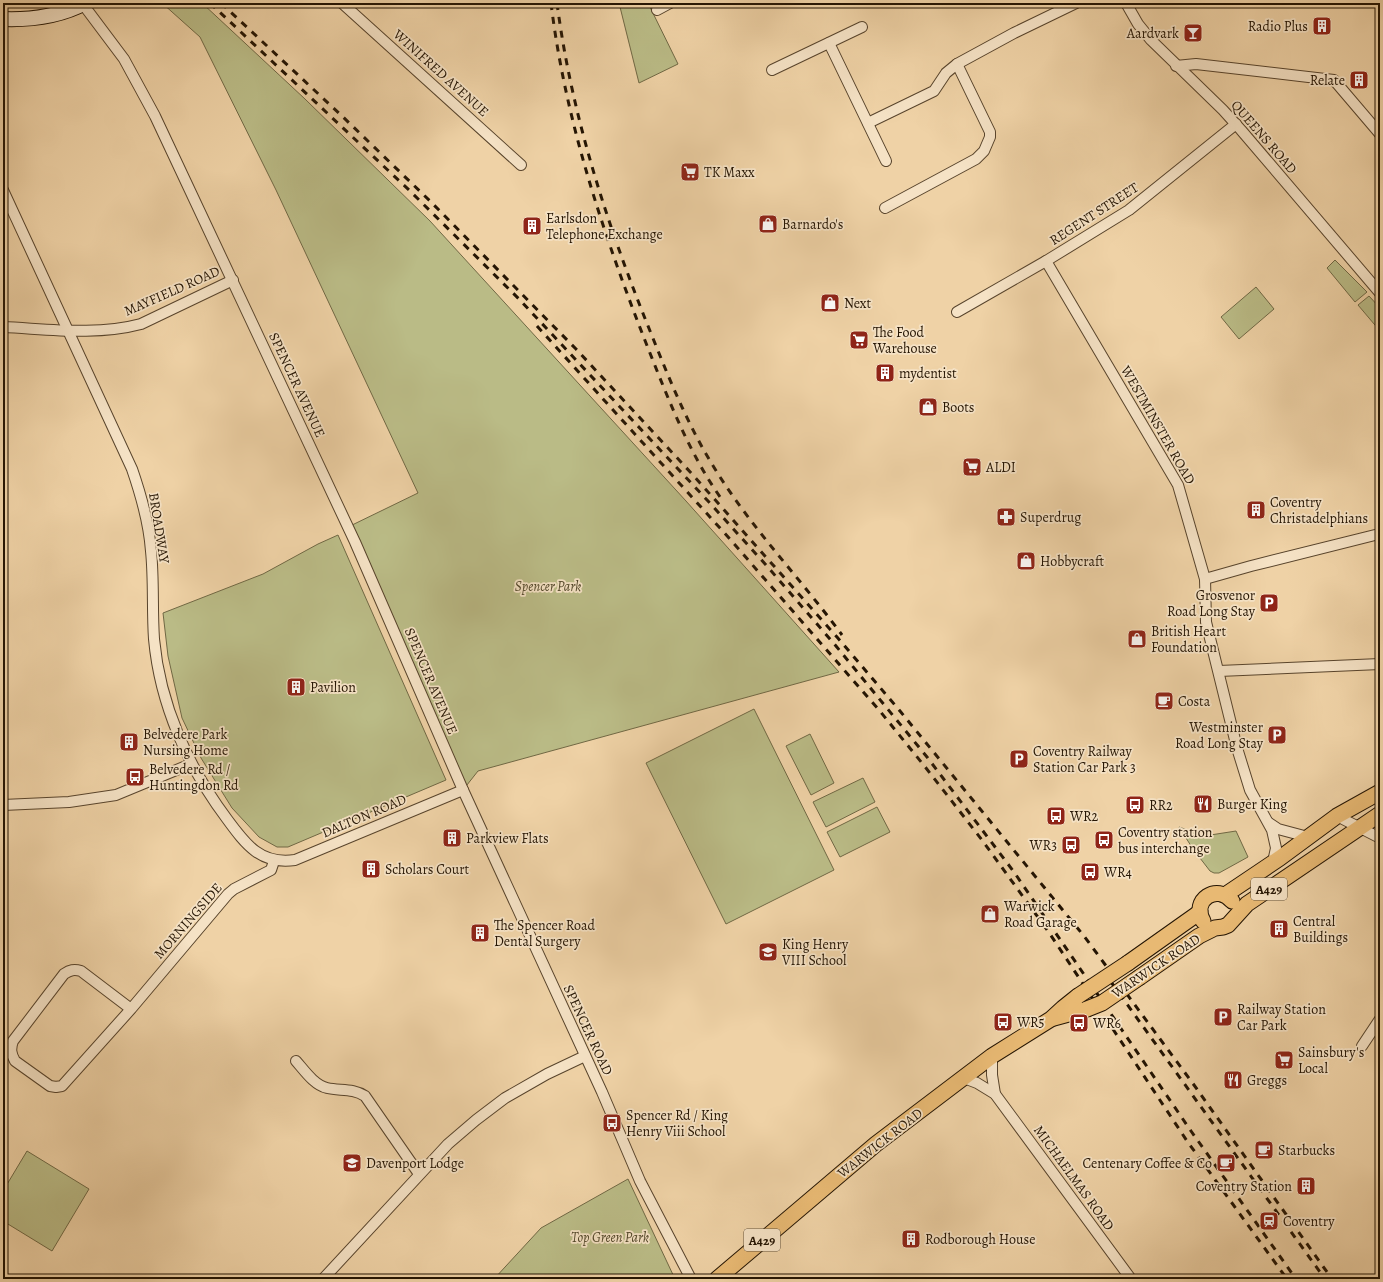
<svg xmlns="http://www.w3.org/2000/svg" width="1383" height="1282" viewBox="0 0 1383 1282" font-family="Alegreya,serif">
<rect width="100%" height="100%" fill="#efd2a6"/>
<filter id="stains"><feTurbulence type="fractalNoise" baseFrequency=".005" numOctaves="4"/><feColorMatrix values="0 0 0 0 .2 0 0 0 0 .09 0 0 0 0 .02 0 0 0 .5 -.17"/></filter>
<radialGradient id="worn" r=".72"><stop offset=".6" stop-color="#630" stop-opacity="0"/><stop offset="1" stop-color="#630" stop-opacity=".3"/></radialGradient>
<!-- green -->
<g fill="#babb86" stroke="#706844">
<polygon points="162,3 202,3 305,99 430,221 686,501 839,672 478,771 463,790 348,527 418,493 276,190 200,37"/>
<polygon points="619,3 648,3 678,64 639,83"/>
<polygon points="1335,260 1367,292 1355,302 1327,268"/>
<polygon points="1256,287 1274,309 1239,339 1221,317"/>
<polygon points="1369,296 1380,308 1380,331 1358,305"/>
<polygon points="338,535 446,780 288,847 277,847 259,837 232,808 201,758 182,718 168,656 163,613 263,574 318,544"/>
<polygon points="754,709 834,870 726,924 646,763"/>
<polygon points="810,734 834,783 811,795 786,746"/>
<polygon points="863,778 875,802 826,827 813,802"/>
<polygon points="877,807 890,832 840,857 827,832"/>
<polygon points="1179,827 1204,836 1236,831 1248,857 1219,873 1214,873 1210,871 1193,849"/>
<polygon points="27,1151 89,1189 52,1251 3,1221 3,1191"/>
<polygon points="628,1179 675,1279 494,1279 541,1228"/>
</g>
<g fill="none" stroke-linecap="round" stroke-linejoin="round">
<!-- street casing -->
<g stroke="#58442c" stroke-width="12">
<g id="street">
<polyline points="82,3 124,59 155,116 355,542 463,790 602,1092 640,1181 691,1279"/>
<polyline points="342,3 521,165"/>
<polyline points="1126,3 1138,24 1151,40 1223,110 1241,130 1380,293"/>
<polyline points="657,10 670,3"/>
<polyline points="829,43 886,161"/>
<polyline points="1176,66 1196,64 1334,80 1380,134"/>
<polyline points="772,70 862,27"/>
<polyline points="868,123 934,91 946,73 957,64 1014,33 1076,3"/>
<path d="M3 190 132 469C141 495 149 523 151 551 154 580 152 610 154 639 160 705 188 767 227 819 246 845 261 865 295 860L463 790"/>
<polyline points="885,208 976,159 984,151 990,137 990,132 957,64"/>
<polyline points="1046,261 1178,485 1205,579 1206,622 1237,748 1250,790 1272,830 1276,848 1273,862"/>
<polyline points="957,312 1046,261 1129,210 1236,124"/>
<path d="M3 327C48 329 96 336 141 324L233 280"/>
<polyline points="1205,579 1251,566 1375,535"/>
<polyline points="1219,671 1380,664"/>
<polyline points="3,805 69,802 116,795 191,764"/>
<polyline points="1337,816 1380,838"/>
<polyline points="1269,823 1278,829 1308,837"/>
<path d="M131 1009 81 971C74 969 70 970 64 974L13 1041C10 1049 11 1054 15 1061L50 1086 56 1087 62 1086 131 1009 228 894 234 889 271 870 274 861"/>
<polyline points="1362,1046 1380,1019"/>
<polyline points="992,1056 992,1075 995,1094"/>
<path d="M296 1061C304 1070 314 1085 327 1088 340 1091 353 1088 365 1096L419 1174"/>
<polyline points="964,1078 977,1083 995,1094 1131,1279"/>
<polyline points="323,1279 448,1144 476,1120 505,1098 547,1074 585,1056"/>
</g>
</g>
<!-- secondary casing -->
<g stroke="#251503" stroke-width="16">
<path id="secondary" d="M3 19C32 20 59 17 85 3"/>
</g>
<!-- primary casing -->
<g stroke="#251503" stroke-width="17">
<g id="primary">
<polyline points="1225,895 1280,858 1337,816 1380,792"/>
<path d="M1203 921C1191 900 1217 883 1232 901"/>
<polyline points="1128,963 1200,912"/>
<polyline points="1140,977 1199,936 1215,928 1223,927 1228,925 1247,904 1380,814"/>
<polyline points="1054,1018 1087,1009"/>
<polyline points="717,1279 876,1144 992,1056 1051,1019 1063,1008 1078,996"/>
</g>
</g>
<!-- street -->
<use href="#street" stroke="#f5e2c5" stroke-width="10"/>
<!-- secondary -->
<use href="#secondary" stroke="#f5e2c5" stroke-width="14"/>
<!-- primary -->
<use href="#primary" stroke="#e8b973" stroke-width="15"/>
<!-- rail -->
<g stroke="#251503" stroke-width="3" stroke-dasharray="7 7" stroke-linecap="butt">
<polyline points="210,3 409,190 519,299 708,501 766,565 836,646 927,757 1014,872 1191,1131 1296,1279"/>
<polyline points="221,3 342,116 430,201 576,349 693,475 837,637 900,711 1084,936 1194,1085 1332,1279"/>
<path d="M551 3C565 119 602 230 644 338 666 393 688 453 723 501"/>
<path d="M557 3C571 111 604 215 644 316 665 368 685 421 715 469 752 529 801 579 842 635"/>
<polyline points="537,326 729,538 879,710 926,768 982,840 1048,931 1187,1141 1287,1279"/>
<polyline points="1111,982 1325,1279"/>
</g>
<!-- primary-bridge casing -->
<g stroke="#251503" stroke-width="17" stroke-linecap="butt">
<g id="primary-bridge">
<polyline points="1078,996 1128,963"/>
<polyline points="1087,1009 1102,1003 1140,977"/>
</g>
</g>
<!-- primary-bridge -->
<use href="#primary-bridge" stroke="#e8b973" stroke-width="15"/>
</g>
<!-- icons -->
<defs>
<g id="building-square" transform="scale(1)"><rect x="-9" y="-9" width="18" height="18" rx="4" fill="#8f2418" stroke="#f5e2c5"/><path d="M-4-6H4V6H1V3H-1V6H-4ZM-2.5-4.3h1.7v1.8h-1.7ZM.8-4.3h1.7v1.8H.8ZM-2.5-1h1.7V.8h-1.7ZM.8-1h1.7V.8H.8Z" fill="#fff"/></g>
<g id="bar-square" transform="scale(1)"><rect x="-9" y="-9" width="18" height="18" rx="4" fill="#8f2418" stroke="#f5e2c5"/><path d="M-6-5H6L.8 .8V4.5H3.5V6h-7V4.5H-.8V.8Z" fill="#fff"/></g>
<g id="supermarket-square" transform="scale(1)"><rect x="-9" y="-9" width="18" height="18" rx="4" fill="#8f2418" stroke="#f5e2c5"/><path d="M-6-5.5h2.5l.6 2H6L4.5 2H-2.5L-4.4-4H-6ZM-1.5 3.2a1.3 1.3 0 1 0 .1 0ZM3 3.2a1.3 1.3 0 1 0 .1 0Z" fill="#fff"/></g>
<g id="shop-square" transform="scale(1)"><rect x="-9" y="-9" width="18" height="18" rx="4" fill="#8f2418" stroke="#f5e2c5"/><path d="M-5-2.5h2.3a2.7 3.5 0 0 1 5.4 0H5L5.5 6h-11ZM-1.5-2.5h3a1.5 2.3 0 0 0-3 0Z" fill="#fff"/></g>
<g id="pharmacy-square" transform="scale(1)"><rect x="-9" y="-9" width="18" height="18" rx="4" fill="#8f2418" stroke="#f5e2c5"/><path d="M-2-6h4v4h4v4h-4v4h-4v-4h-4v-4h4Z" fill="#fff"/></g>
<g id="parking-square" transform="scale(1)"><rect x="-9" y="-9" width="18" height="18" rx="4" fill="#8f2418" stroke="#f5e2c5"/><path d="M-3.5-5.5H1a3.5 3.5 0 0 1 0 7H-1V5.5H-3.5ZM-1-3.4V-.6H.8a1.4 1.4 0 0 0 0-2.8Z" fill="#fff"/></g>
<g id="cafe-square" transform="scale(1)"><rect x="-9" y="-9" width="18" height="18" rx="4" fill="#8f2418" stroke="#f5e2c5"/><path d="M-5.5-4.5H6V0H3Q3 3.5 0 3.5H-2.5Q-5.5 3.5-5.5 0ZM3-3.2v2h1.7v-2ZM-6 4.5H4V6H-6Z" fill="#fff"/></g>
<g id="bus-square" transform="scale(1)"><rect x="-9" y="-9" width="18" height="18" rx="4" fill="#8f2418" stroke="#f5e2c5"/><path d="M-5-6H5V4H4V6H2V4H-2V6H-4V4H-5ZM-3.5-4V0h7V-4ZM-3.5 1.2v1.5H-2V1.2ZM2 1.2v1.5H3.5V1.2Z" fill="#fff"/></g>
<g id="restaurant-square" transform="scale(1)"><rect x="-9" y="-9" width="18" height="18" rx="4" fill="#8f2418" stroke="#f5e2c5"/><path d="M-5-6h1v4h1v-4h1v4h1v-4h1v5L-1.5 .5V6h-2V.5L-5-1ZM5-6V6H3V1.5H1.5Q1.5-4 5-6Z" fill="#fff"/></g>
<g id="school-square" transform="scale(1)"><rect x="-9" y="-9" width="18" height="18" rx="4" fill="#8f2418" stroke="#f5e2c5"/><path d="M0-5L7-2L0 1L-7-2ZM-4 1L0 2.5L4 1V4Q0 6-4 4Z" fill="#fff"/></g>
<g id="station-square" transform="scale(1)"><rect x="-9" y="-9" width="18" height="18" rx="4" fill="#8f2418" stroke="#f5e2c5"/><path d="M-3-6H3Q5-6 5-4V2Q5 4 3 4L4.5 6H3L1.5 4h-3L-3 6H-4.5L-3 4Q-5 4-5 2V-4Q-5-6-3-6ZM-3.5-4v3h7v-3ZM-3.5 1v1.5H-2V1ZM2 1v1.5H3.5V1Z" fill="#fff"/></g>
</defs>
<g fill-rule="evenodd">
<use href="#building-square" x="1322" y="26"/>
<use href="#bar-square" x="1193" y="33"/>
<use href="#building-square" x="1359" y="80"/>
<use href="#supermarket-square" x="690" y="172"/>
<use href="#shop-square" x="768" y="224"/>
<use href="#building-square" x="532" y="226"/>
<use href="#shop-square" x="830" y="303"/>
<use href="#supermarket-square" x="859" y="340"/>
<use href="#building-square" x="885" y="373"/>
<use href="#shop-square" x="928" y="407"/>
<use href="#supermarket-square" x="972" y="467"/>
<use href="#building-square" x="1256" y="510"/>
<use href="#pharmacy-square" x="1006" y="517"/>
<use href="#shop-square" x="1026" y="561"/>
<use href="#parking-square" x="1269" y="603"/>
<use href="#shop-square" x="1137" y="639"/>
<use href="#building-square" x="296" y="687"/>
<use href="#cafe-square" x="1164" y="701"/>
<use href="#parking-square" x="1277" y="735"/>
<use href="#building-square" x="129" y="742"/>
<use href="#parking-square" x="1019" y="759"/>
<use href="#bus-square" x="135" y="777"/>
<use href="#restaurant-square" x="1203" y="804"/>
<use href="#bus-square" x="1135" y="805"/>
<use href="#bus-square" x="1056" y="816"/>
<use href="#building-square" x="452" y="838"/>
<use href="#bus-square" x="1104" y="840"/>
<use href="#bus-square" x="1071" y="845"/>
<use href="#building-square" x="371" y="869"/>
<use href="#bus-square" x="1090" y="872"/>
<use href="#shop-square" x="990" y="914"/>
<use href="#building-square" x="1279" y="929"/>
<use href="#building-square" x="480" y="933"/>
<use href="#school-square" x="768" y="952"/>
<use href="#parking-square" x="1223" y="1017"/>
<use href="#bus-square" x="1003" y="1022"/>
<use href="#bus-square" x="1079" y="1023"/>
<use href="#supermarket-square" x="1284" y="1060"/>
<use href="#restaurant-square" x="1233" y="1080"/>
<use href="#bus-square" x="612" y="1123"/>
<use href="#cafe-square" x="1264" y="1150"/>
<use href="#school-square" x="352" y="1163"/>
<use href="#cafe-square" x="1226" y="1163"/>
<use href="#building-square" x="1306" y="1186"/>
<use href="#station-square" x="1269" y="1221"/>
<use href="#building-square" x="911" y="1239"/>
</g>
<g text-anchor="middle" dominant-baseline="central" stroke-width="3.5" stroke-linejoin="round" paint-order="stroke">
<!-- shield labels -->
<g fill="#f5e2c5" stroke="#63523d" stroke-width="1">
<rect x="1251" y="878" width="36" height="22" rx="3"/>
<rect x="744" y="1229" width="36" height="22" rx="3"/>
</g>
<g font-size="13" font-weight="bold" fill="#251503">
<text x="1269" y="889">A429</text>
<text x="762" y="1240">A429</text>
</g>
<!-- poi labels -->
<g font-size="14" fill="#251503" stroke="#f5e2c5" text-anchor="start">
<text x="1308" y="26" text-anchor="end">Radio Plus</text>
<text x="1179" y="33" text-anchor="end">Aardvark</text>
<text x="1345" y="80" text-anchor="end">Relate</text>
<text x="704" y="172">TK Maxx</text>
<text x="546" y="218">Earlsdon<tspan x="546" dy="16">Telephone Exchange</tspan></text>
<text x="782" y="224">Barnardo's</text>
<text x="844" y="303">Next</text>
<text x="873" y="332">The Food<tspan x="873" dy="16">Warehouse</tspan></text>
<text x="899" y="373">mydentist</text>
<text x="942" y="407">Boots</text>
<text x="986" y="467">ALDI</text>
<text x="1270" y="502">Coventry<tspan x="1270" dy="16">Christadelphians</tspan></text>
<text x="1020" y="517">Superdrug</text>
<text x="1040" y="561">Hobbycraft</text>
<text x="1255" y="595" text-anchor="end">Grosvenor<tspan x="1255" dy="16">Road Long Stay</tspan></text>
<text x="1151" y="631">British Heart<tspan x="1151" dy="16">Foundation</tspan></text>
<text x="310" y="687">Pavilion</text>
<text x="1178" y="701">Costa</text>
<text x="1263" y="727" text-anchor="end">Westminster<tspan x="1263" dy="16">Road Long Stay</tspan></text>
<text x="143" y="734">Belvedere Park<tspan x="143" dy="16">Nursing Home</tspan></text>
<text x="1033" y="751">Coventry Railway<tspan x="1033" dy="16">Station Car Park 3</tspan></text>
<text x="149" y="769">Belvedere Rd /<tspan x="149" dy="16">Huntingdon Rd</tspan></text>
<text x="1217" y="804">Burger King</text>
<text x="1149" y="805">RR2</text>
<text x="1070" y="816">WR2</text>
<text x="1118" y="832">Coventry station<tspan x="1118" dy="16">bus interchange</tspan></text>
<text x="466" y="838">Parkview Flats</text>
<text x="1057" y="845" text-anchor="end">WR3</text>
<text x="385" y="869">Scholars Court</text>
<text x="1104" y="872">WR4</text>
<text x="1004" y="906">Warwick<tspan x="1004" dy="16">Road Garage</tspan></text>
<text x="1293" y="921">Central<tspan x="1293" dy="16">Buildings</tspan></text>
<text x="494" y="925">The Spencer Road<tspan x="494" dy="16">Dental Surgery</tspan></text>
<text x="782" y="944">King Henry<tspan x="782" dy="16">VIII School</tspan></text>
<text x="1237" y="1009">Railway Station<tspan x="1237" dy="16">Car Park</tspan></text>
<text x="1017" y="1022">WR5</text>
<text x="1093" y="1023">WR6</text>
<text x="1298" y="1052">Sainsbury's<tspan x="1298" dy="16">Local</tspan></text>
<text x="1247" y="1080">Greggs</text>
<text x="626" y="1115">Spencer Rd / King<tspan x="626" dy="16">Henry Viii School</tspan></text>
<text x="1278" y="1150">Starbucks</text>
<text x="366" y="1163">Davenport Lodge</text>
<text x="1212" y="1163" text-anchor="end">Centenary Coffee &amp; Co</text>
<text x="1292" y="1186" text-anchor="end">Coventry Station</text>
<text x="1283" y="1221">Coventry</text>
<text x="925" y="1239">Rodborough House</text>
</g>
<!-- street labels -->
<g font-size="14" fill="#251503" stroke="#f5e2c5">
<text transform="translate(441 73) rotate(42)">WINIFRED AVENUE</text>
<text transform="translate(1264 137) rotate(49)">QUEENS ROAD</text>
<text transform="translate(1094 214) rotate(-33)">REGENT STREET</text>
<text transform="translate(172 291) rotate(-24)">MAYFIELD ROAD</text>
<text transform="translate(297 385) rotate(65)">SPENCER AVENUE</text>
<text transform="translate(1158 425) rotate(60)">WESTMINSTER ROAD</text>
<text transform="translate(159 528) rotate(81)">BROADWAY</text>
<text transform="translate(431 681) rotate(67)">SPENCER AVENUE</text>
<text transform="translate(364 816) rotate(-23)">DALTON ROAD</text>
<text transform="translate(188 921) rotate(-49)">MORNINGSIDE</text>
<text transform="translate(1156 966) rotate(-34)">WARWICK ROAD</text>
<text transform="translate(588 1030) rotate(65)">SPENCER ROAD</text>
<text transform="translate(880 1143) rotate(-38)">WARWICK ROAD</text>
<text transform="translate(1074 1178) rotate(54)">MICHAELMAS ROAD</text>
</g>
<!-- park labels -->
<g font-size="14" font-style="italic" fill="#52472a" stroke="#f5e2c5">
<text x="548" y="586">Spencer Park</text>
<text x="610" y="1237">Top Green Park</text>
</g>
</g>
<!-- margin -->
<rect width="1383" height="1282" fill="none" stroke="#efd2a6" stroke-width="16"/>
<rect x="4" y="4" width="1375" height="1274" fill="none" stroke="#251503" stroke-width="2"/>
<rect x="8" y="8" width="1367" height="1266" fill="none" stroke="#251503"/>
<rect width="100%" height="100%" filter="url(#stains)"/>
<rect width="100%" height="100%" fill="url(#worn)"/>
</svg>
